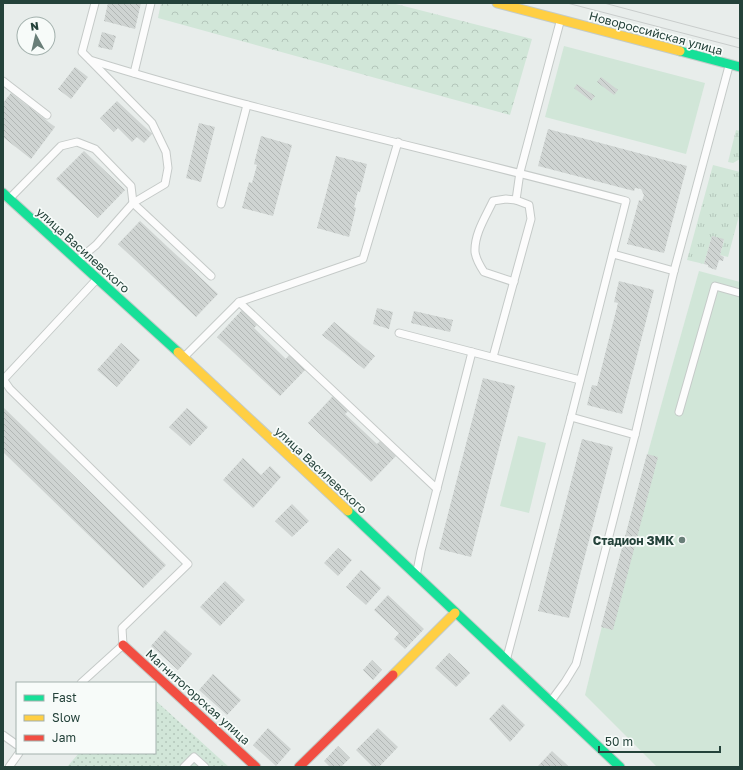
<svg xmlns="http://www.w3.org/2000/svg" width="743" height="770" viewBox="0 0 743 770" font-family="'Golos Text',sans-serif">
<defs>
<pattern id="grass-tufts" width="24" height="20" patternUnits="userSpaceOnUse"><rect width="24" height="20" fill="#d1e6d8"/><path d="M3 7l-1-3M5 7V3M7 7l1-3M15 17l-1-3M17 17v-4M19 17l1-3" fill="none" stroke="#b3c6ba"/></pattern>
<pattern id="forest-crowns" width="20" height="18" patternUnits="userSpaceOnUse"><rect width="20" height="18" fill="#d1e6d8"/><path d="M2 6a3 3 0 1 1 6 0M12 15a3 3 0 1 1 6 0" fill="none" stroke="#b3c6ba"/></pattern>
<pattern id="garden-dots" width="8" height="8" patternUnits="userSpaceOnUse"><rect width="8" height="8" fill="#d1e6d8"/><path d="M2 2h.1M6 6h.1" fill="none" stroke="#b3c6ba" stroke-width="1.8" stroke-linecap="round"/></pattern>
<pattern id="building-back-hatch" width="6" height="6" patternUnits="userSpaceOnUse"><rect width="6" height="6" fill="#cfd4d2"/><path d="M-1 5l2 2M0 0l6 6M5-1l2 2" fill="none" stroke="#b2b7b5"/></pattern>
</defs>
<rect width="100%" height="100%" fill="#e8edeb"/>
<!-- grass -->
<g fill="url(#grass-tufts)">
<polygon points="736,130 740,131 740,159 733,163 728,162"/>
<polygon points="713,165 740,172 740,212 728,257 720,255 724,240 712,236 704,264 687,260"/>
</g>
<!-- forest -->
<polygon fill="url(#forest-crowns)" points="161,3 392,3 532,39 510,115 158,18"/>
<!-- park -->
<g fill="#d1e6d8">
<polygon points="564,46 705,83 686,154 545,117"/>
<path d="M699 271 740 282V767H657L585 695C619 553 659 412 699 271Z"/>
<polygon points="518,436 546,443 529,513 500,506"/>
</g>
<!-- garden -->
<polygon fill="url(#garden-dots)" points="155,700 229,767 67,767 79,753 155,753"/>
<!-- building -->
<g fill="url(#building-back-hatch)">
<polygon points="108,3 141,3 135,29 104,21"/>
<polygon points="102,32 116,36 112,50 98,47"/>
<polygon points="75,67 88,77 71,99 58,89"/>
<polygon points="601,77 618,90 614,95 597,82"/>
<polygon points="577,84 595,96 591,101 574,88"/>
<polygon points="11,93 55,127 31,159 3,137 3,103"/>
<polygon points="117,101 152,134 144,143 137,137 132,142 118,128 114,132 100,118"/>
<polygon points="199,123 215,127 201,182 186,178"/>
<polygon points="548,129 687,166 664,253 627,244 639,200 642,201 644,195 641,189 635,188 634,191 538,166"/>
<polygon points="261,136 292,145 273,216 242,208 249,182 252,183 257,165 254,164"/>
<polygon points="84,151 125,190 98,218 56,179"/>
<polygon points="336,156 367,164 360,192 358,191 354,207 356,208 349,237 317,228"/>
<polygon points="140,221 218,294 196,317 118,244"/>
<polygon points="712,236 724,239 720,255 724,257 723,261 719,260 716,270 708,267 708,265 704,264"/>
<polygon points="619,281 654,290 622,414 587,405 592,385 597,386 618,303 614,302"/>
<polygon points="377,308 393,312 389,329 373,324"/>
<polygon points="242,310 257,325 254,328 286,359 289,355 305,370 280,396 217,337"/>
<polygon points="414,311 453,320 450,332 411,323"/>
<polygon points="334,322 375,356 364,369 322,335"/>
<polygon points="121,343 140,360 117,387 97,370"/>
<polygon points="483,378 515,386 471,557 439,549"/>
<polygon points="333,396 348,411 345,414 377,444 380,441 396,456 371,482 308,423"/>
<polygon points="3,407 166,565 143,588 3,452"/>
<polygon points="187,408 208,427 190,446 169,427"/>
<polygon points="582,439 613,447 569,618 538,611"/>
<polygon points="647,454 658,457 613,630 601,627"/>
<polygon points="243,458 261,475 270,466 281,477 253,508 223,480"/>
<polygon points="292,504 309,521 292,537 275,521"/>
<polygon points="338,548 352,560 338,576 324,563"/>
<polygon points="361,570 381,588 366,605 346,587"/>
<polygon points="225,581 245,600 220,626 200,607"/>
<polygon points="388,595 424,629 405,649 394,639 399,633 374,610"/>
<polygon points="165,630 192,654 178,670 151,646"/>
<polygon points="449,653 470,673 456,687 435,668"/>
<polygon points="372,660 382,670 373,680 363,670"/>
<polygon points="213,674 241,700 227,715 199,690"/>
<polygon points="503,704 525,725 510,742 489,719"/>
<polygon points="268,728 291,749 276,766 253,745"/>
<polygon points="378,728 398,747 379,767 373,767 356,750"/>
<polygon points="338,746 350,758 341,767 330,767 324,761"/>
<polygon points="552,751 569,767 538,766"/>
</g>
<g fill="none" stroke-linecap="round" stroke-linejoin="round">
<!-- lane casing -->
<g stroke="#c5cac8" stroke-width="9">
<g id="lane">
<path d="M95 3 82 52 90 60C267 115 448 153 626 201L571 417 507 657"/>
<polyline points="134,73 151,3"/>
<polyline points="3,81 47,115"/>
<polyline points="11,197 61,146 77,142 95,149 131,186 133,203 211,276"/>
<polyline points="221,204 247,105"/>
<polyline points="613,254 674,271"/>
<polyline points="78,260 96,245 133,203 165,184 168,168 166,152 152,123 91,61"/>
<path d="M514 282 484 272C480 266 476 259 475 252 474 234 486 216 493 201L506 199 516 200"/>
<polyline points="239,302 437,489"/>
<polyline points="399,333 472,352"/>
<polyline points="185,356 239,302 363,259 398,142"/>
<polyline points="493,357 531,219 529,205 516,200 520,172 560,22"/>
<polyline points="3,379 10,389 188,564 122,628 123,645 81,683"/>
<polyline points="3,380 96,280"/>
<polyline points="679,412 715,286 740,293"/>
<polyline points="571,417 635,435"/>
<polyline points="417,571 421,551 472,352 580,380"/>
<polyline points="551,701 565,682 576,664 635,435 674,271 729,66"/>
<polyline points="3,735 17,745"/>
<polyline points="9,767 19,753"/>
<polyline points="184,767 194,757 205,767"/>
</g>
</g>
<!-- fast casing -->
<g stroke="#c3cbc8" stroke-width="11">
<g id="fast">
<polyline points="680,51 740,67"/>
<polyline points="3,193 178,352"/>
<polyline points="348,511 620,767"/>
</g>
</g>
<!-- slow casing -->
<g stroke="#c3cbc8" stroke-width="11">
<g id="slow">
<polyline points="497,3 680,51"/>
<polyline points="178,352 348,511"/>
<polyline points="393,675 455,613"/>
</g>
</g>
<!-- jam casing -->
<g stroke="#c3cbc8" stroke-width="11">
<g id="jam">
<polyline points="123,645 256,767"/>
<polyline points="299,767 393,675"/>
</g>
</g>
<!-- lane -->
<use href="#lane" stroke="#fcfcfc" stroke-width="7"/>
<!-- fast -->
<use href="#fast" stroke="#16e098" stroke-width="9"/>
<!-- slow -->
<use href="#slow" stroke="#ffcf43" stroke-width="9"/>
<!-- jam -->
<use href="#jam" stroke="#f24e42" stroke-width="9"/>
<!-- tram -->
<g stroke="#c9cdcc" stroke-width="1">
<polyline points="567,3 740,48"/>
<polyline points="604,3 740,39"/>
</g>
</g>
<!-- markers -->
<circle fill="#697e78" stroke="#f7fbf9" stroke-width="1.5" cx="682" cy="540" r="4"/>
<g text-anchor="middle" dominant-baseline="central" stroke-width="3.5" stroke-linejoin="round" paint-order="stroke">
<!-- street labels -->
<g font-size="12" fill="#24423a" stroke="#f7fbf9">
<text transform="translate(656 33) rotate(15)">Новороссийская улица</text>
<text transform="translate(83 250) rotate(42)">улица Василевского</text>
<text transform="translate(321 470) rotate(43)">улица Василевского</text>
<text transform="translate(198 697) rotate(42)">Магнитогорская улица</text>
</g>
<!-- poi labels -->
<g font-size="12" font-weight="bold" fill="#24423a" stroke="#f7fbf9" text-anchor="end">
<text x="674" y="540">Стадион ЗМК</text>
</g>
</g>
<!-- border -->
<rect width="743" height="770" fill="none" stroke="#24423a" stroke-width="8"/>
<!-- legend -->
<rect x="16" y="682" width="140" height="72" fill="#f7fbf9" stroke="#a3b1ad"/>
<rect x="24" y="695" width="20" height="6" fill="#16e098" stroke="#a3b1ad"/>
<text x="52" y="702" font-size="12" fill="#24423a">Fast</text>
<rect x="24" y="715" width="20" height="6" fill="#ffcf43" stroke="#a3b1ad"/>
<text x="52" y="722" font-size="12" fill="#24423a">Slow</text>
<rect x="24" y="735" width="20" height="6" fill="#f24e42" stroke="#a3b1ad"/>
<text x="52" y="742" font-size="12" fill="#24423a">Jam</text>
<!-- north arrow -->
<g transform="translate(36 36) rotate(352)"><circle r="19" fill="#f7fbf9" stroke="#a3b1ad"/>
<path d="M0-3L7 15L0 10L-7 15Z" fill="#697e78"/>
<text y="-6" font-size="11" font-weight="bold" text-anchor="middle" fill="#24423a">N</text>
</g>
<!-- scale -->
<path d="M599 746v6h121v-6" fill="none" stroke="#24423a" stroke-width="2"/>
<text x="605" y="746" font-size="12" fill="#24423a" stroke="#f7fbf9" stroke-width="3" paint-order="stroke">50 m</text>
</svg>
